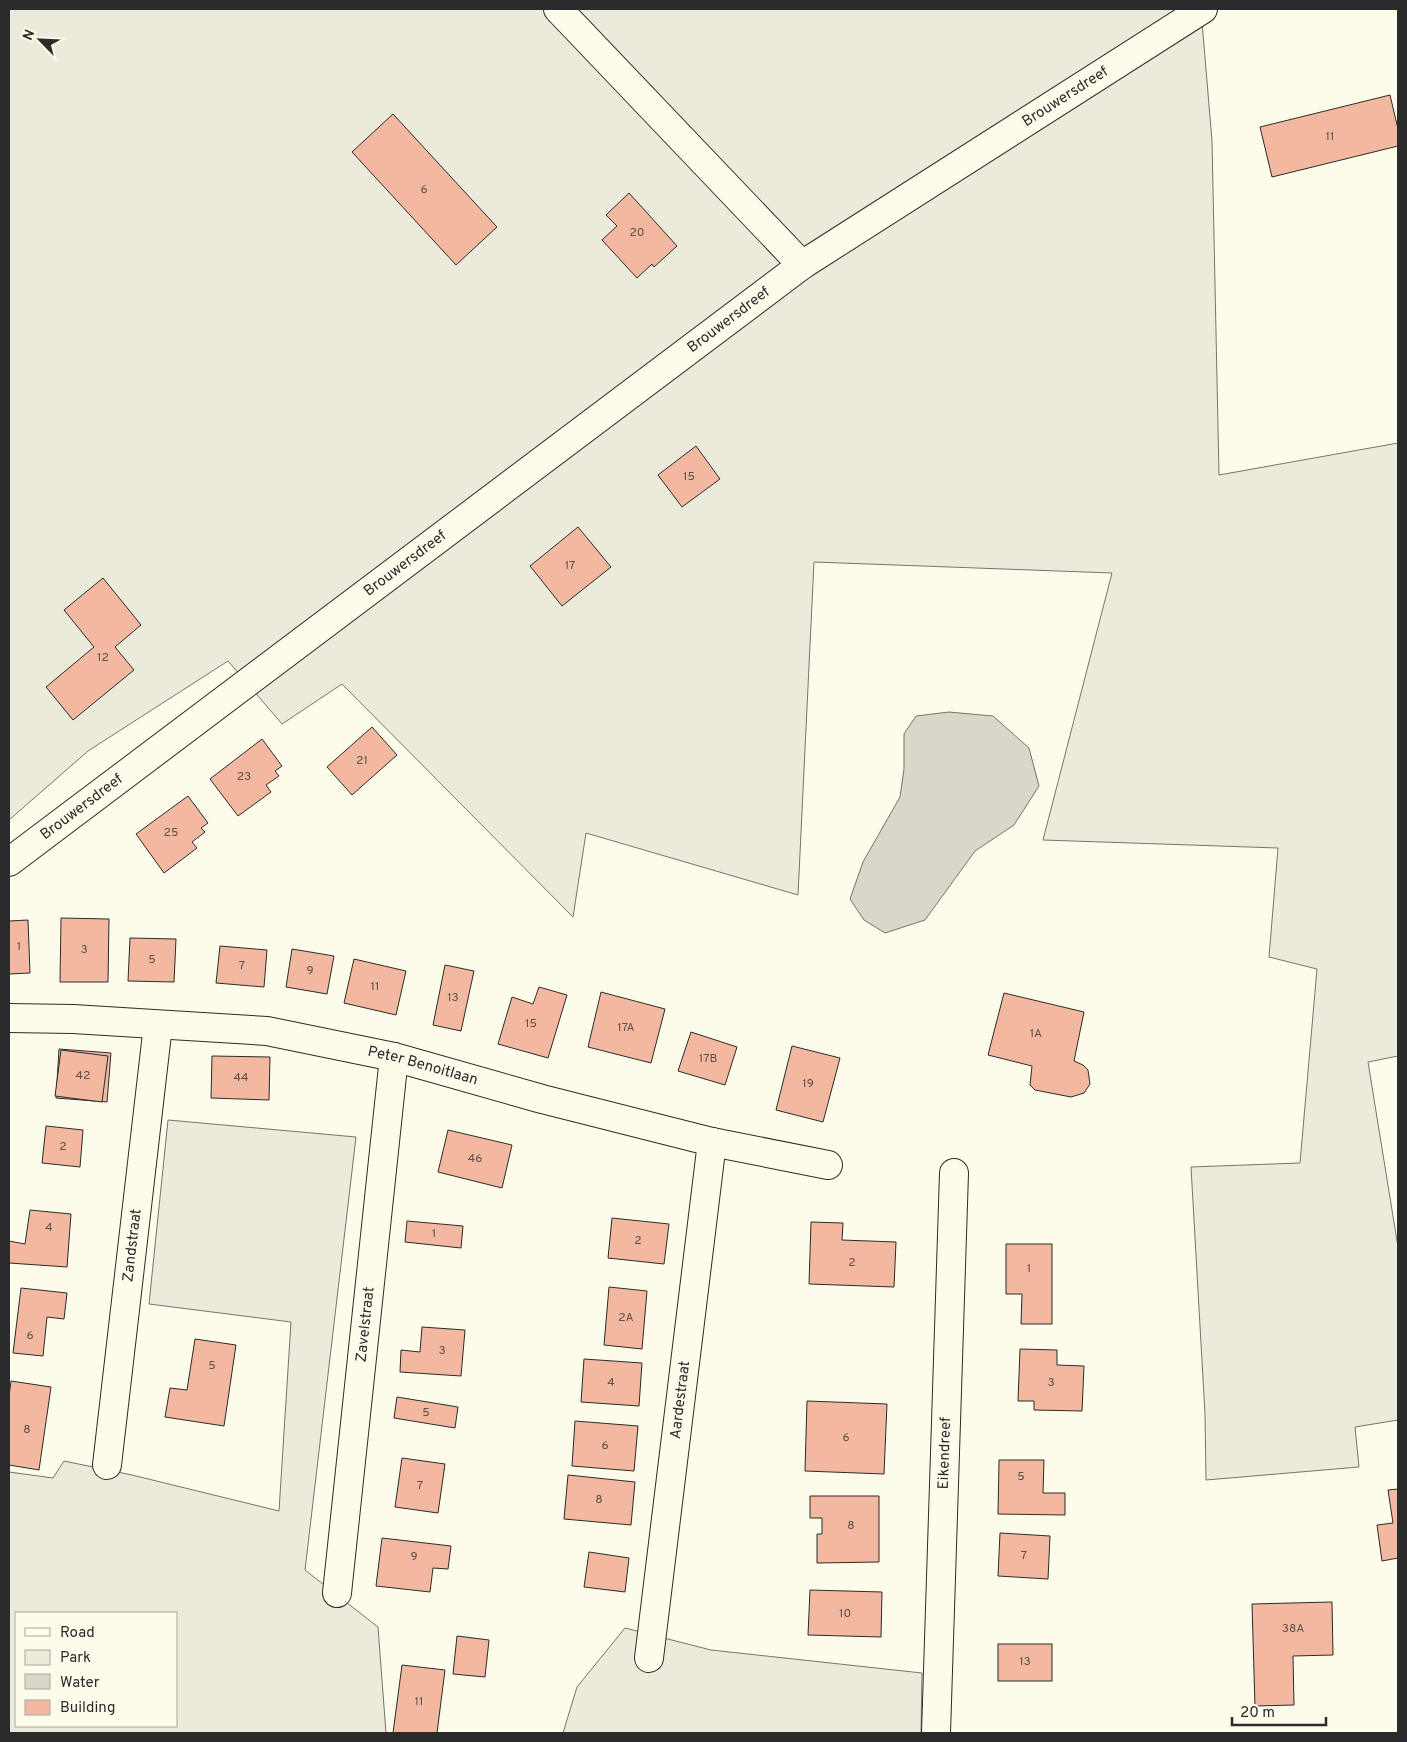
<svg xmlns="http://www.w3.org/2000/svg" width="1407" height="1742" viewBox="0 0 1407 1742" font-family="Overpass,sans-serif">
<rect width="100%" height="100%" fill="#fdfbea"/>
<!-- green -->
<g fill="#ecebdb" stroke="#74746e" fill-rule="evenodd">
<polygon points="9,9 1211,9 1201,10 1212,141 1219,475 1398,443 1398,1056 1368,1062 1398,1247 1398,1420 1355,1427 1359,1467 1206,1480 1205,1414 1191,1167 1300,1163 1317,969 1269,957 1278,848 1043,840 1112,573 814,562 798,895 586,833 573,917 342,684 282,724 228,661 88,751 9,820"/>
<path d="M168 1120 356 1137 305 1570 378 1627 386 1733H9V1472L53 1478 64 1461 132 1475 279 1511 291 1322 149 1304ZM16 1613H176V1726H16Z"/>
<polygon points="625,1628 711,1650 922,1673 921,1733 563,1733 577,1687"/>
</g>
<!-- water -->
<polygon fill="#d8d7c9" stroke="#74746e" points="949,712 993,716 1029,748 1039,786 1014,825 975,851 925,920 885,933 864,920 850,899 863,862 900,797 904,769 904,734 916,716"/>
<!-- building -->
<g fill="#f2b8a0" stroke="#2b2b2b">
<polygon points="1390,95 1398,129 1398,146 1272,177 1260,127"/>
<polygon points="393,114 497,227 456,265 352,152"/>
<polygon points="629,193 677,246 654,267 652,264 637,278 602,240 617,226 606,215"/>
<polygon points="696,446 720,479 682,507 658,475"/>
<polygon points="578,527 611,567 562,606 530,566"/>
<polygon points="103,578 141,625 115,647 134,670 73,720 46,687 94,647 64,610"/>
<polygon points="372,727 397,755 352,795 327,767"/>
<polygon points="262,739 282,766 275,771 279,776 266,785 271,792 238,816 210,779"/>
<polygon points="188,796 208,823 201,828 205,832 192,842 197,848 164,873 136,834"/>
<polygon points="61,918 109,919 108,982 60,982"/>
<polygon points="28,920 30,973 9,974 9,921"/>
<polygon points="130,938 176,939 174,982 128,981"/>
<polygon points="220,946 267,950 264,987 216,983"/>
<polygon points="292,949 334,956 327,994 286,987"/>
<polygon points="354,959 406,971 396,1015 344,1003"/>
<polygon points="445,965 474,971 461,1031 433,1025"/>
<polygon points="539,987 567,995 548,1058 498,1044 512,997 533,1004"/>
<polygon points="601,992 665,1009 651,1063 588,1047"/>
<polygon points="1004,993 1084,1012 1074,1061 1083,1065 1088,1070 1090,1084 1084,1093 1071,1097 1035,1090 1030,1085 1032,1066 988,1055"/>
<polygon points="691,1032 737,1047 725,1085 678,1071"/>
<polygon points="792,1046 840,1058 823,1122 776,1110"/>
<polygon points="59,1049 111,1053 107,1102 56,1098"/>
<polygon points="61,1050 108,1056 102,1102 55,1096"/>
<polygon points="212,1056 270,1057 269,1100 211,1098"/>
<polygon points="46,1126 83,1130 80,1167 42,1163"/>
<polygon points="448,1130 512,1145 502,1188 438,1172"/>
<polygon points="30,1210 71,1214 67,1267 9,1263 9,1241 25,1244"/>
<polygon points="612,1218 669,1224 664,1264 608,1258"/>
<polygon points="407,1221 463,1226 461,1248 405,1242"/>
<polygon points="811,1222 843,1223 842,1240 896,1242 894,1287 809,1284"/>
<polygon points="1006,1244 1052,1244 1052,1324 1021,1324 1022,1294 1006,1294"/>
<polygon points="609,1287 647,1291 642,1349 604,1345"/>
<polygon points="21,1288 67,1293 64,1319 47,1317 43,1356 13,1353"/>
<polygon points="422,1327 465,1330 461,1376 400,1372 401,1350 420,1352"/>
<polygon points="195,1339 236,1345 224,1426 165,1417 170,1388 187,1390"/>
<polygon points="1020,1349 1057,1350 1057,1365 1084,1366 1082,1411 1034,1410 1034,1401 1018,1401"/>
<polygon points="584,1359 642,1363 639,1406 581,1402"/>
<polygon points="11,1381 51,1387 39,1470 9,1465 9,1396"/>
<polygon points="397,1397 458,1407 455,1428 394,1418"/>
<polygon points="807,1401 887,1404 884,1474 805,1471"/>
<polygon points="575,1421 638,1426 634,1471 572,1466"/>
<polygon points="402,1458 445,1464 438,1513 395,1507"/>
<polygon points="999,1460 1044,1460 1043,1493 1065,1493 1065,1515 998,1514"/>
<polygon points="568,1475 635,1482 631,1525 564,1519"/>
<polygon points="1398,1489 1398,1558 1382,1561 1377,1525 1393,1523 1388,1490"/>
<polygon points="810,1496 879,1496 879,1562 817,1563 817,1534 822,1534 822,1518 810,1518"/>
<polygon points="1000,1533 1050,1536 1048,1579 998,1576"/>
<polygon points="382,1538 451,1546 448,1569 433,1568 430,1592 376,1586"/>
<polygon points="589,1552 629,1558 625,1592 584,1587"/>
<polygon points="810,1590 882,1592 881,1637 808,1635"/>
<polygon points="1332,1602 1333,1655 1293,1656 1294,1705 1255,1706 1252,1604"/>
<polygon points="457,1636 489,1640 485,1677 453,1674"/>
<rect x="998" y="1644" width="54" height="37"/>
<polygon points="402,1665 445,1670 437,1733 393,1733"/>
</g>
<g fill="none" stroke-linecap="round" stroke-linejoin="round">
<!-- minor casing -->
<g stroke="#2b2b2b" stroke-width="30">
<g id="minor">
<polyline points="558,9 802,265"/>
<path id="s1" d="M9 862 802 265 1203 9"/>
<path id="s2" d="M9 1018 73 1019 267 1031 394 1057 542 1099 712 1142 828 1165"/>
<path id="s3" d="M107 1465 158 1025"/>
<path id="s4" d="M337 1593 394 1057"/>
<path id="s5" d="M649 1658 712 1142"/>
<path id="s6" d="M936 1733 954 1173"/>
</g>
</g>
<!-- minor -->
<use href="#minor" stroke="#fdfbea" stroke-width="28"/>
</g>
<g text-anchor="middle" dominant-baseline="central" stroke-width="4" stroke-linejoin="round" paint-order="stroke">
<!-- number labels -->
<g font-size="12" fill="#5d4e48">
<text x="1330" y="137">11</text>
<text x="424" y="190">6</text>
<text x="637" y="233">20</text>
<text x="689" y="477">15</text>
<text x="570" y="566">17</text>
<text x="103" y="658">12</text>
<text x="362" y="761">21</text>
<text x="244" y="777">23</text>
<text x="171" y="833">25</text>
<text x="19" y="947">1</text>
<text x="84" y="950">3</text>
<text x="152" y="960">5</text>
<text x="242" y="966">7</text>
<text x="310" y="971">9</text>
<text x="375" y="987">11</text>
<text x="453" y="998">13</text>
<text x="531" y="1024">15</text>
<text x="626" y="1028">17A</text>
<text x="1036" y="1034">1A</text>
<text x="708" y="1059">17B</text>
<text x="83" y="1076">42</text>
<text x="241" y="1078">44</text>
<text x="808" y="1084">19</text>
<text x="63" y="1147">2</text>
<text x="475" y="1159">46</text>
<text x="49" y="1228">4</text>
<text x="434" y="1234">1</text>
<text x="638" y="1241">2</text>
<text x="852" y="1263">2</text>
<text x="1029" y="1269">1</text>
<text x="626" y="1318">2A</text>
<text x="30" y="1336">6</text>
<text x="442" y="1351">3</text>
<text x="212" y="1366">5</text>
<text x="611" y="1383">4</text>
<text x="1051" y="1383">3</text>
<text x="426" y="1413">5</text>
<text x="27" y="1430">8</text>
<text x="846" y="1438">6</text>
<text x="605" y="1446">6</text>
<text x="1021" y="1477">5</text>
<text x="420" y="1486">7</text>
<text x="599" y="1500">8</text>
<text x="851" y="1526">8</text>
<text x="1024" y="1556">7</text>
<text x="414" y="1557">9</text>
<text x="845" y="1614">10</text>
<text x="1293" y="1629">38A</text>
<text x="1025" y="1662">13</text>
<text x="419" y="1702">11</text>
</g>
<!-- street labels -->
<g font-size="15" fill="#2b2b2b" stroke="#fdfbea">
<text stroke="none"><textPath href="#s1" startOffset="1305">Brouwersdreef</textPath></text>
<text stroke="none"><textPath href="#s1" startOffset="901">Brouwersdreef</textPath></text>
<text stroke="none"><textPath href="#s1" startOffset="496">Brouwersdreef</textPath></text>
<text stroke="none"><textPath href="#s1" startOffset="91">Brouwersdreef</textPath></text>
<text stroke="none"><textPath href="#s2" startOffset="418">Peter Benoitlaan</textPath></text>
<text stroke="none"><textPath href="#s3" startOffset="221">Zandstraat</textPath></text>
<text stroke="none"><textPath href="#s4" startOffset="270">Zavelstraat</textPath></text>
<text stroke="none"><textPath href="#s5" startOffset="260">Aardestraat</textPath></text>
<text stroke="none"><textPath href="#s6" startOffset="280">Eikendreef</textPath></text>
</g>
</g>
<!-- border -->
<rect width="1407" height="1742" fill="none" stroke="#2b2b2b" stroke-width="20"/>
<!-- legend -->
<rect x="15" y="1612" width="162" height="115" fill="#fdfbea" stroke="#a9a89e"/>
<rect x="25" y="1628" width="25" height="8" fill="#fdfbea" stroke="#a9a89e"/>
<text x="60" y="1637" font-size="15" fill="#2b2b2b">Road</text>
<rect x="25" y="1650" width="25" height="15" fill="#ecebdb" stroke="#a9a89e"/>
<text x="60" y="1662" font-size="15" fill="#2b2b2b">Park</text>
<rect x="25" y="1674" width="25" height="15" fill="#d8d7c9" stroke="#a9a89e"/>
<text x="60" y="1687" font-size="15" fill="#2b2b2b">Water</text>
<rect x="25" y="1700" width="25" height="15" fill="#f2b8a0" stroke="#a9a89e"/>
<text x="60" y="1712" font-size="15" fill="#2b2b2b">Building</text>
<!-- north arrow -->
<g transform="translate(40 40) rotate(294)" stroke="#fdfbea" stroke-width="4" paint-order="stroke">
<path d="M0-4L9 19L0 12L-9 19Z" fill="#2b2b2b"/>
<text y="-8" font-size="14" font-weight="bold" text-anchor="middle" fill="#2b2b2b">N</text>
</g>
<!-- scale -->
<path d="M1232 1717v8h94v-8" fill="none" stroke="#2b2b2b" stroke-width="2.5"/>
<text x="1240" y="1717" font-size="15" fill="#2b2b2b" stroke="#fdfbea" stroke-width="4" paint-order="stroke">20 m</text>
</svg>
